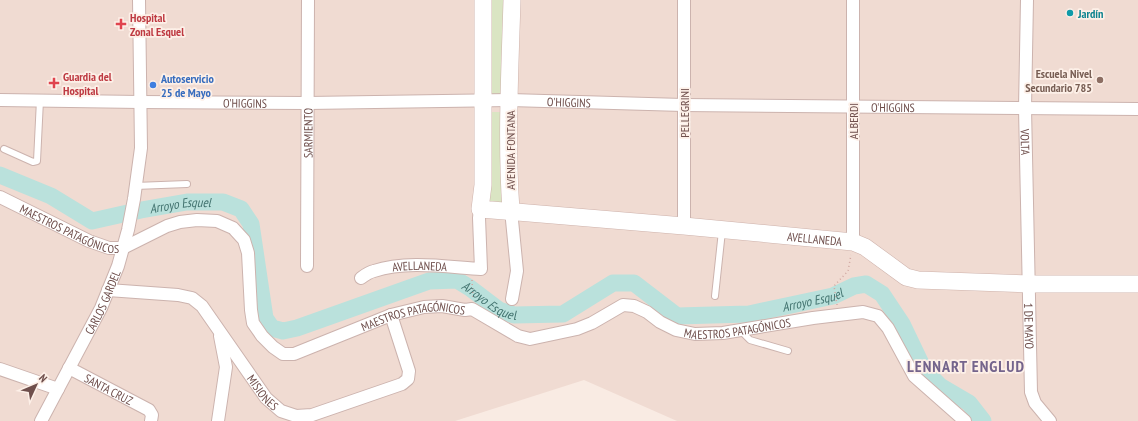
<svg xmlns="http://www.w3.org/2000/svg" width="1138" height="421" viewBox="0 0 1138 421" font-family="'PT Sans Narrow',sans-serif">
<rect width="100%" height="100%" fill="#f9ebe3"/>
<!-- residential -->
<polygon fill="#f0dbd2" points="0,0 1138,0 1138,421 677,421 584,380 455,421 0,421"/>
<!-- green -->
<g fill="#dae5c3">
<rect x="488" y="0" width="16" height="95"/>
<polygon points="489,112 505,112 505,203 488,203"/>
</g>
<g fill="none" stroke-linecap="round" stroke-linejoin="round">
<!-- river -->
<path stroke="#bae1dc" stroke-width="17" id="s1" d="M0 175 51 196 92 221 141 210 187 202H223L241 209 251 224 265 318 272 328 283 331 297 328 429 281 457 280 470 288 499 310 514 315 563 314 613 283H634L677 316 749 314 833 296 854 286 866 284 882 294 902 324 924 370 940 386 969 403 983 421"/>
<!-- lane casing -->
<g stroke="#ccb3ae" stroke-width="8">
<g id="lane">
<polyline points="4,149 33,162 37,161 40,100"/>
<polyline points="135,186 187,184"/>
<polyline points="715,296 722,231"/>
<polyline points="740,330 750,340 788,351"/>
</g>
</g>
<!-- street casing -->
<g stroke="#ccb3ae" stroke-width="14">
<g id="street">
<path id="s2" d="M1027 0 1025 108 1031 392 1035 403 1050 421"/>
<path id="s3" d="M0 100 140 102 308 103 510 100 683 105 1138 109"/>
<path id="s4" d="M0 197 89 241 109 248H123L167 226 180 222 197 220 217 221 233 228 244 240 248 253 251 310 253 323 262 336 273 347 283 354H294L391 315 424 307 442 306 465 310 472 309 518 336 530 339 577 329 592 323 623 305 634 306 647 312 660 322 676 330 695 334 723 333 813 318 863 312 878 316 888 328 914 376 965 421"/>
<polyline points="511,210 517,271 512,299"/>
<polyline points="684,226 684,0"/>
<polyline points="853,242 853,0"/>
<path id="s5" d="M307 266 308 0"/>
<path id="s6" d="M361 278C365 275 369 272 374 271 406 260 448 267 481 269L479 218 480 209"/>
<path id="s7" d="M108 290 178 295 192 298 202 306 266 398 281 411 296 416 312 415 402 384 408 379 409 371 391 315"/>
<path id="s8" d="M69 368 149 410 152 415 151 421"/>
<polyline points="0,369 58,389"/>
<path id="s9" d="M41 421 101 308 118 266 128 230 134 199 141 148 139 0"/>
<polyline points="218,421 226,367 220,336"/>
</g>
</g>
<!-- secondary casing -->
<g stroke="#ceb2ab" stroke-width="18">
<g id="secondary">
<path id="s10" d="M483 0V185L480 209 684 226 853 242 865 247 906 277 918 280 1029 284H1138"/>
<path d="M511 210C506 141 510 70 512 0"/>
</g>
</g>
<!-- path -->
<g stroke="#d0a7a1" stroke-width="1.5" stroke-dasharray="1 3" stroke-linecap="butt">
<polyline points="472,280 473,298"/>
<polyline points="837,305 834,286 848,271 851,255"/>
</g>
<!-- lane -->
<use href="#lane" stroke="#fff" stroke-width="6"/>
<!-- street -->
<use href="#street" stroke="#fff" stroke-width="12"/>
<!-- secondary -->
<use href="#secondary" stroke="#fff" stroke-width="17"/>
</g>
<!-- markers -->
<circle fill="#0f9aa8" stroke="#fdf0e8" stroke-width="1.5" cx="1070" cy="13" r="4"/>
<g fill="#e0444e" stroke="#fdf0e8" stroke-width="1.5">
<path d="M119 18h4v4h4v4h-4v4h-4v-4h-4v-4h4z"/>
<path d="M52 77h4v4h4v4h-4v4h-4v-4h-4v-4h4z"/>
</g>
<circle fill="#8d6e63" stroke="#fdf0e8" stroke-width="1.5" cx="1100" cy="80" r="4"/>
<circle fill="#3f7fe0" stroke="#fdf0e8" stroke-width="1.5" cx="153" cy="85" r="4"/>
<g text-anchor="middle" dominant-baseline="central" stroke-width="3.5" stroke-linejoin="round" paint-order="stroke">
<!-- culture labels -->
<g font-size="12" font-weight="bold" fill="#0d838f" stroke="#fdf0e8" text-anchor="start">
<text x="1078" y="13">Jardín</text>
</g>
<!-- health labels -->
<g font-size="12" font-weight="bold" fill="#be3a42" stroke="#fdf0e8" text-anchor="start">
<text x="130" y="17">Hospital<tspan x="130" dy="14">Zonal Esquel</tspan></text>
<text x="63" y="76">Guardia del<tspan x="63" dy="14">Hospital</tspan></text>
</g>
<!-- education labels -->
<g font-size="12" font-weight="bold" fill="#785e54" stroke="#fdf0e8" text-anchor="end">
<text x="1092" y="73">Escuela Nivel<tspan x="1092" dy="14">Secundario 785</tspan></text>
</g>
<!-- shop labels -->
<g font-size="12" font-weight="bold" fill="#366cbe" stroke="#fdf0e8" text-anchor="start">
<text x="161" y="78">Autoservicio<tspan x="161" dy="14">25 de Mayo</tspan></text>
</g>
<!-- street labels -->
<g font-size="12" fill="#6f4f4c" stroke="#fdf0e8">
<text stroke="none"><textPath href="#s3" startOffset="569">O'HIGGINS</textPath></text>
<text stroke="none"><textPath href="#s3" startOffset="245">O'HIGGINS</textPath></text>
<text stroke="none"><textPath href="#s3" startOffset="893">O'HIGGINS</textPath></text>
<text transform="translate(684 113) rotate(-90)">PELLEGRINI</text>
<text transform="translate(853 121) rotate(-90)">ALBERDI</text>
<text stroke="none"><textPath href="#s5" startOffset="133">SARMIENTO</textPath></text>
<text stroke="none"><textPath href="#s2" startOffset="142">VOLTA</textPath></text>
<text transform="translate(510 150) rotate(-90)">AVENIDA FONTANA</text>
<text stroke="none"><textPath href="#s4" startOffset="77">MAESTROS PATAGÓNICOS</textPath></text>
<text stroke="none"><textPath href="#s10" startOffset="545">AVELLANEDA</textPath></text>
<text stroke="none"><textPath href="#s6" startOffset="61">AVELLANEDA</textPath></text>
<text stroke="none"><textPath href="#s9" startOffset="134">CARLOS GARDEL</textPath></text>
<text stroke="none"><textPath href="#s4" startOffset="533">MAESTROS PATAGÓNICOS</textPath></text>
<text stroke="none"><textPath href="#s4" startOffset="881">MAESTROS PATAGÓNICOS</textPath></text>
<text stroke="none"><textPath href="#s2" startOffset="326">1 DE MAYO</textPath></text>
<text stroke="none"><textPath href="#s8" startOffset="45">SANTA CRUZ</textPath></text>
<text stroke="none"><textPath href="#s7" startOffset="203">MISIONES</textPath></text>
</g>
<!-- water labels -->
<g font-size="13" font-style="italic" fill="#42736f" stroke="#fdf0e8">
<text stroke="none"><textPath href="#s1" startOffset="193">Arroyo Esquel</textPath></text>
<text stroke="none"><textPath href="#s1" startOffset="613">Arroyo Esquel</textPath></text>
<text stroke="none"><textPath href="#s1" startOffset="962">Arroyo Esquel</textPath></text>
</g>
<!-- district labels -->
<g font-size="16" font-weight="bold" letter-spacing="1" fill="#74648c" stroke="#fdf0e8">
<text x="966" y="366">LENNART ENGLUD</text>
</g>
</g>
<!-- north arrow -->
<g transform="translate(36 385) rotate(46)" stroke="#fdf0e8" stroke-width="3" paint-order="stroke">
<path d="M0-3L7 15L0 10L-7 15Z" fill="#6f4f4c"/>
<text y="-6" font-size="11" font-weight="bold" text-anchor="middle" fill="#6f4f4c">N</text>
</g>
</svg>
